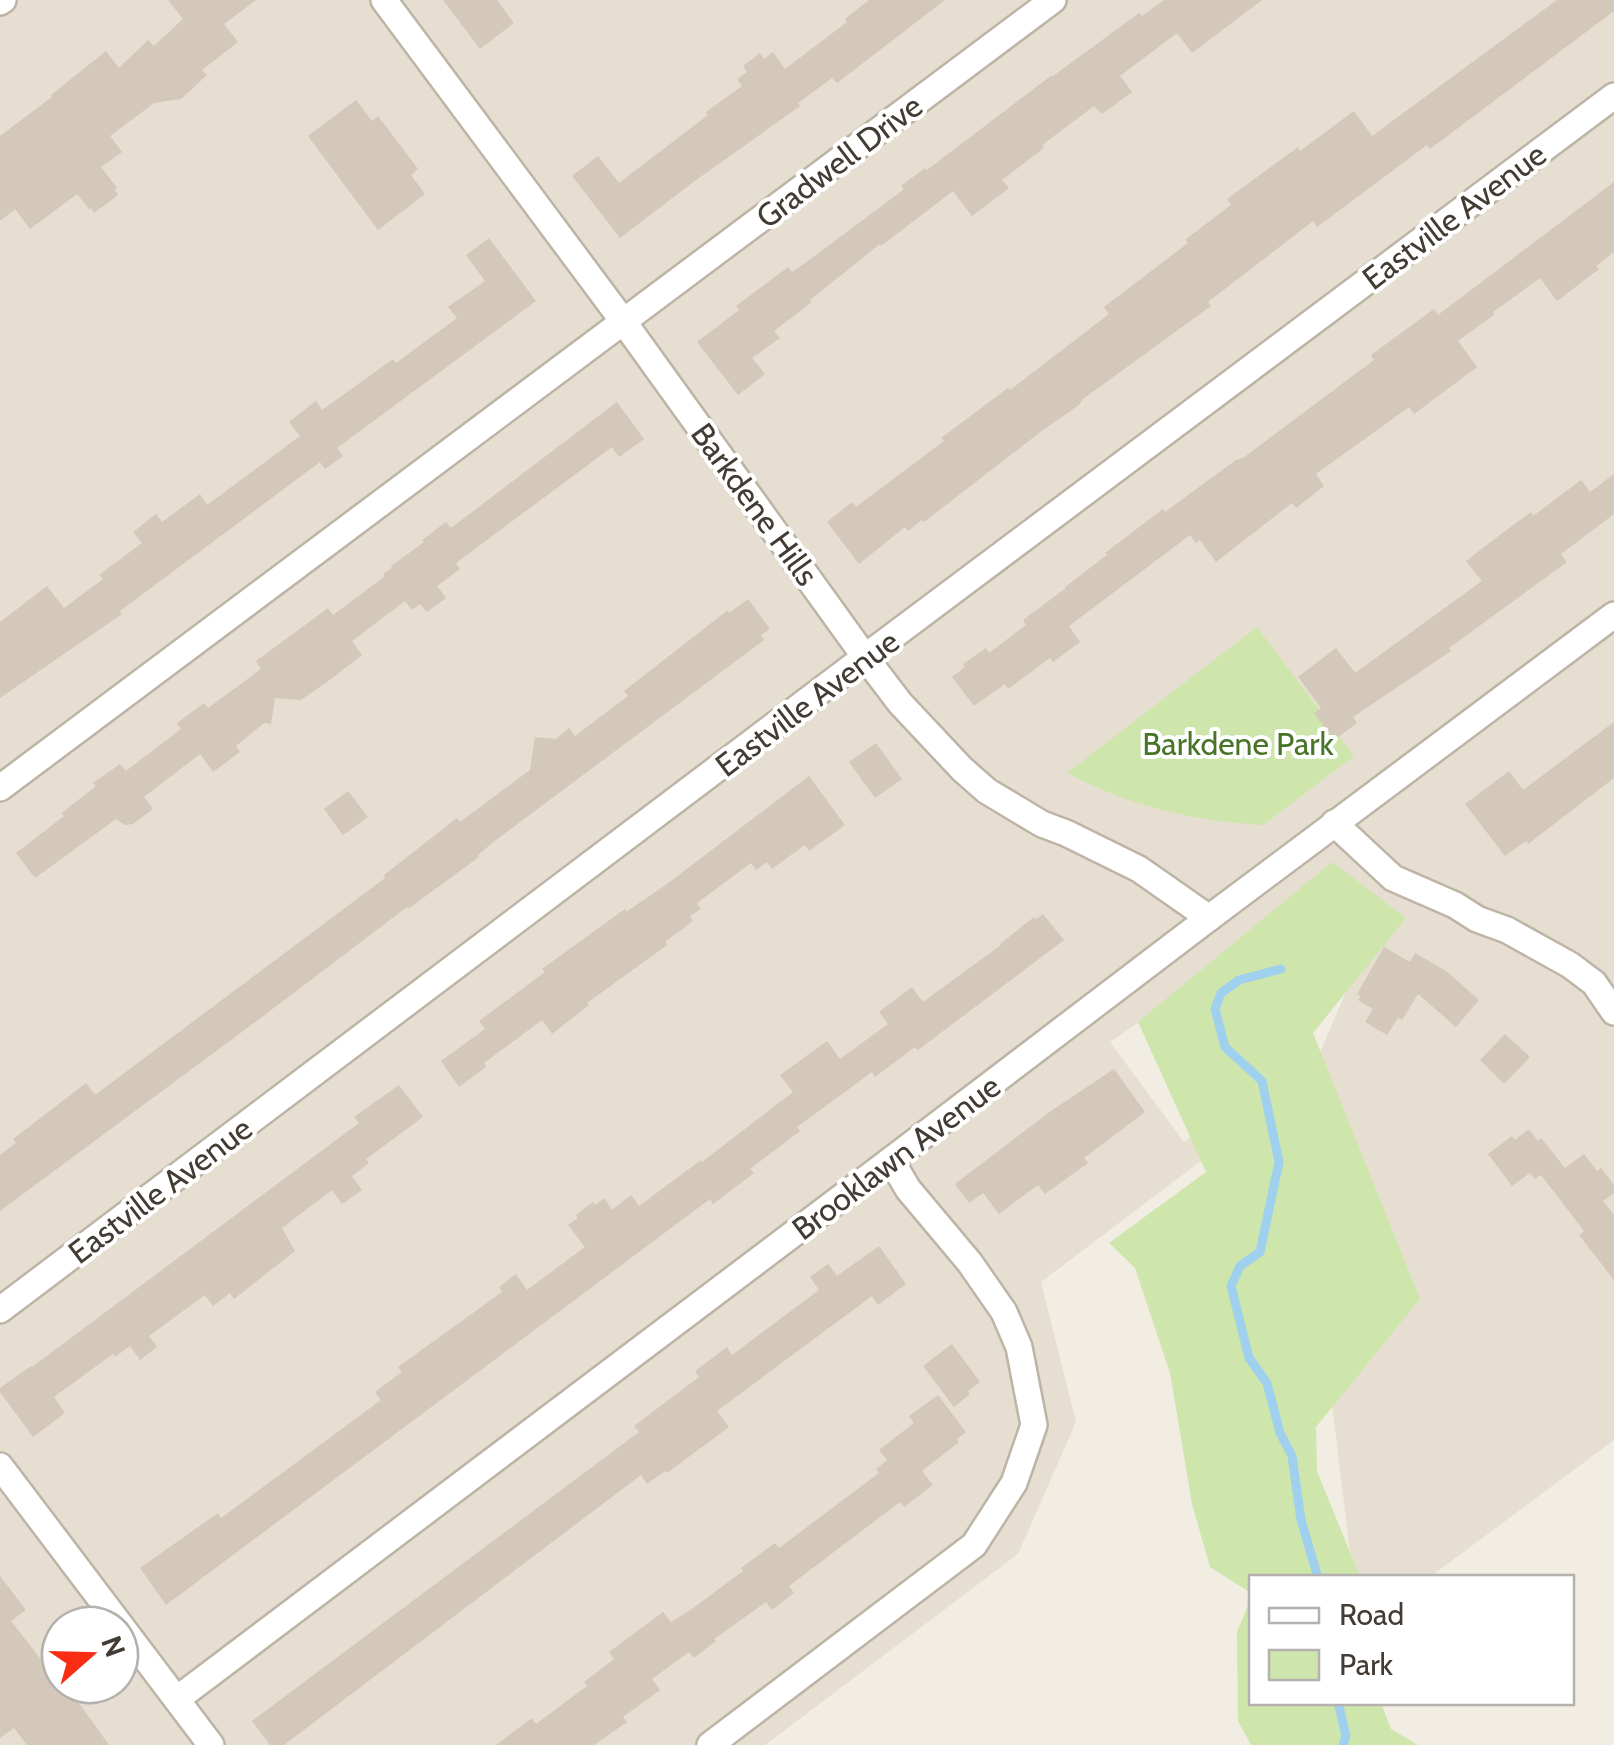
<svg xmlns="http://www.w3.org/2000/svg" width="1614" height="1745" viewBox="0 0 1614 1745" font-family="Cabin,sans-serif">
<rect width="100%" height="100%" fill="#f1ede3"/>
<!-- residential -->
<path fill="#e5ded1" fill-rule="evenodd" d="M0 0H1614V1440L1430 1577H1353L1296 1108 1352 978 1261 939 1110 1042 1184 1142 1214 1120 1218 1148 1041 1282 1076 1422 1018 1554 765 1745H0ZM60 1625H120V1685H60Z"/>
<!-- green -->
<g fill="#cee6ac">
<path d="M1257 627 1354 756 1263 825C1193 821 1129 806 1067 773Z"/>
<polygon points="1332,862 1406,918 1313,1033 1420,1299 1316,1427 1317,1471 1360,1577 1252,1578 1251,1593 1210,1567 1192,1504 1170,1373 1135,1268 1109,1243 1206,1172 1138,1022"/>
<polygon points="1251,1598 1252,1702 1381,1703 1391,1729 1418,1745 1251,1745 1238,1721 1237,1632"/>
</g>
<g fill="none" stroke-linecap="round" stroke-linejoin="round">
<!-- stream -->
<g stroke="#9fd1ef" stroke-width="9">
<polyline points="1281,969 1239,980 1221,993 1215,1009 1225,1047 1262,1081 1279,1162 1260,1252 1240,1266 1231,1286 1249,1358 1267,1383 1280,1433 1292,1456 1301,1520 1318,1578"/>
<polyline points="1338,1702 1346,1736 1343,1745"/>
</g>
</g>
<!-- building -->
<g fill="#d3c8b9">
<polygon points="168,0 256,0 224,24 238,42 202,70 207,75 181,99 154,103 110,136 122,152 101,167 117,188 115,190 118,195 94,213 91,208 89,209 77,194 30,229 15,209 0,221 0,136 52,97 51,95 106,51 119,68 148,40 154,46 183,19"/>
<polygon points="443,0 497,0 514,23 480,49"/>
<polygon points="869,0 945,0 837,83 832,78 798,103 800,106 692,183 620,238 572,176 598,156 619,183 708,115 706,112 742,86 737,79 747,72 743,66 760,53 764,59 773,52 785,69 847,22 845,19"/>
<polygon points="1164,0 1262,0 1192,53 1177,33 1120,76 1132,92 1102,114 1094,106 1042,145 1044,148 1002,180 1009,188 972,216 953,191 881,246 880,244 810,300 812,302 774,331 780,338 752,358 765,374 738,395 697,342 739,310 736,306 788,267 792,272 808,261 903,190 902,185 925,168 927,170 1052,75 1053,76 1139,13 1142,16"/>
<polygon points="1557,0 1614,0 1614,11 1430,149 1427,145 1317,227 1313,221 1208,302 1211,306 1083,399 1079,405 1043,430 924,522 922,520 908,531 905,527 859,564 827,522 852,502 856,507 944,441 941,438 1008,388 1010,390 1109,314 1104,307 1188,243 1186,239 1231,205 1227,199 1298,147 1300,151 1354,111 1372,136"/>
<polygon points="356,100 372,121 378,116 418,169 411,175 425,194 378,230 308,136"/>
<polygon points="1614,182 1614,252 1596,266 1599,269 1557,301 1540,278 1493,312 1495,314 1458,341 1477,367 1414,414 1409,407 1316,474 1324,486 1296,508 1292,503 1216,562 1200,540 1196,543 1190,535 1069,626 1080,642 1053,662 1050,658 1008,689 1005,684 974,706 952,677 965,667 963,664 986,648 989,653 1026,625 1023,620 1066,588 1065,587 1107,555 1105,553 1163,509 1165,512 1236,460 1243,458 1374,360 1371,355 1434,309 1438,315"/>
<polygon points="489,238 536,301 337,448 343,456 325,469 320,462 120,611 122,614 0,698 0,622 47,586 64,608 103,579 99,575 142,543 133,532 156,514 162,522 200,494 207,505 300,436 289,422 316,401 322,410 393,359 396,363 457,318 448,307 485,281 466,255"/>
<polygon points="617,402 644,439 619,457 612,447 456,563 460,569 437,586 446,598 427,612 420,604 412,610 405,601 352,641 362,655 331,679 301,700 275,698 271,724 264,723 236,746 240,752 213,772 200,754 144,797 153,809 133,824 125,825 116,819 35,878 16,853 64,816 62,813 96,786 93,783 120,764 126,771 181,729 177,723 204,703 208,708 261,669 256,661 328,608 333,615 384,577 384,573 392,568 391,566 424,542 422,540 446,522 451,528"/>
<polygon points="1614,474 1614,514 1561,554 1567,562 1449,648 1451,651 1353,717 1357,723 1334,740 1314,713 1321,708 1298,677 1336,648 1355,673 1482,581 1466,561 1501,534 1531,512 1533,516 1581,480 1590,492"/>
<polygon points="748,599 770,629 761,635 764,640 492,843 478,855 479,857 408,909 407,907 258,1020 0,1211 0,1155 16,1143 13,1139 86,1083 95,1095 385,878 384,875 457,818 460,822 530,770 535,737 556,739 569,728 575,736 628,696 624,691 728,610 729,613"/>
<polygon points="1614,722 1614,778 1528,844 1526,841 1505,856 1465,804 1509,771 1523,790"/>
<polygon points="876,743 902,779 875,798 849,762"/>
<polygon points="809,776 845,825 809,851 805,845 772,869 767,862 756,870 751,863 697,903 701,909 690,916 693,921 665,942 667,945 587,1003 589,1005 552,1034 542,1020 484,1063 486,1067 459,1087 441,1061 485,1029 479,1021 545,972 542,969 625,909 626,912 667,884"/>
<polygon points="348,791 368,817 343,835 324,809"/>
<polygon points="1043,914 1064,940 918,1050 915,1047 875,1077 872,1072 797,1127 800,1131 750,1169 754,1173 713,1204 710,1199 166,1605 140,1568 218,1513 221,1518 381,1400 375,1392 402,1372 398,1367 502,1292 499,1287 516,1274 527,1290 585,1247 568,1225 578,1218 576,1215 593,1202 595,1205 604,1198 612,1210 631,1195 639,1206 701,1160 702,1162 793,1092 780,1075 827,1041 840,1059 888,1024 879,1012 912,987 923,1002 1001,945 1000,944 1034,917 1036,919"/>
<polygon points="1384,947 1410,962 1415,953 1446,971 1479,1000 1456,1027 1418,994 1402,1020 1398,1018 1387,1035 1365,1022 1373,1009 1358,1000 1361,996 1357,994"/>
<polygon points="1505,1034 1530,1057 1504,1084 1480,1060"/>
<polygon points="1114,1069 1145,1112 1084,1158 1088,1163 1045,1194 1038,1185 999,1214 983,1193 969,1203 955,1184 1051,1111"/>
<polygon points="399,1085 423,1117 366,1159 369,1163 352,1176 362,1190 342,1204 332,1190 282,1228 295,1251 234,1299 230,1293 213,1306 205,1295 149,1336 157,1347 140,1360 130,1346 115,1357 113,1354 54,1397 65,1413 33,1437 0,1392 0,1388 31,1366 32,1367 359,1123 354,1117"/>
<polygon points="1529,1129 1538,1141 1541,1138 1565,1168 1584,1154 1597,1171 1601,1168 1614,1185 1614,1193 1603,1201 1614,1215 1614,1280 1579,1235 1584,1231 1541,1175 1535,1179 1530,1173 1512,1186 1488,1154 1512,1136 1515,1140"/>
<polygon points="879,1246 906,1284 878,1305 872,1296 717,1411 729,1427 667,1473 665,1471 647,1484 641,1475 284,1745 270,1745 252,1721 639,1432 634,1426 699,1377 695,1371 727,1347 732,1355 819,1290 810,1277 828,1264 837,1276"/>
<polygon points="952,1344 980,1382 968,1391 970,1394 954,1407 923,1366"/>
<polygon points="938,1395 966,1432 957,1439 959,1442 922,1471 933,1485 904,1507 900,1502 789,1586 794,1593 772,1610 766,1602 714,1639 716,1641 694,1658 689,1652 652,1679 660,1690 623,1717 627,1722 594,1745 496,1745 532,1718 536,1724 587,1686 584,1682 614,1659 609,1652 663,1612 671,1622 692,1609 743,1571 741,1568 775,1543 779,1548 879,1473 876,1469 887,1460 879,1450 914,1423 909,1416"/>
<polygon points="0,1576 26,1610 11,1621 50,1671 60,1663 60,1685 66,1685 109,1745 27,1745 14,1728 0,1738"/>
</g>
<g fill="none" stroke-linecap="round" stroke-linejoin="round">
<!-- street casing -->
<g stroke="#bdb4a6" stroke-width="30">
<g id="street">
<polyline points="384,0 623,321 865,657 900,703 962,769 987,791 1042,824 1066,833 1139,869 1209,918"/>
<polyline points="0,2 3,0"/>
<polyline points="0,788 1053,0"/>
<polyline points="1334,823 1393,878 1455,905 1477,919 1507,930 1570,965 1594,983 1614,1012"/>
<polyline points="0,1310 865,657 1614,96"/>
<polyline points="0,1466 211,1745"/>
<polyline points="177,1699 891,1160 1209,918 1614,615"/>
<polyline points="710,1745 974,1545 1014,1483 1034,1425 1019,1347 1004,1312 970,1263 908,1189 891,1160"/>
</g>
</g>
<!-- street -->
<use href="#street" stroke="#fff" stroke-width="25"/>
</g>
<g text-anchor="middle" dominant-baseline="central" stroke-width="8" stroke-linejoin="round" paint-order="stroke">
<!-- street labels -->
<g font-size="32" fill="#433c34" stroke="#fff">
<text transform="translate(839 161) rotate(-37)">Gradwell Drive</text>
<text transform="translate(1454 216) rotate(-37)">Eastville Avenue</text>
<text transform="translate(755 504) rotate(54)">Barkdene Hills</text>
<text transform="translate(807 703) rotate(-37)">Eastville Avenue</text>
<text transform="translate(896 1157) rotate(-37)">Brooklawn Avenue</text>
<text transform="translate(160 1190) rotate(-37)">Eastville Avenue</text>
</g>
<!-- park labels -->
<g font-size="32" fill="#487428" stroke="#fff">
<text x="1238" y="743">Barkdene Park</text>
</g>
</g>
<!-- legend -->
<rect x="1249" y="1575" width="325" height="130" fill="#ffffff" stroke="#b4b1ae" stroke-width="2.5"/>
<rect x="1269" y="1608" width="50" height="15" fill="#ffffff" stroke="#b4b1ae" stroke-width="2.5"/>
<text x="1339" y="1625" font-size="30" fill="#433c34">Road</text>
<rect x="1269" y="1650" width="50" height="30" fill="#cee6ac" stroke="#b4b1ae" stroke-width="2.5"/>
<text x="1339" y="1675" font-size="30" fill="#433c34">Park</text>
<!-- north arrow -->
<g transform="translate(90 1655) rotate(70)"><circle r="48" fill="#ffffff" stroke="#b4b1ae" stroke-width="2.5"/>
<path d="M0-8L18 38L0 25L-18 38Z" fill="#f82d14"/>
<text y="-15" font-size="28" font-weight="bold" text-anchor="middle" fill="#433c34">N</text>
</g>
</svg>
